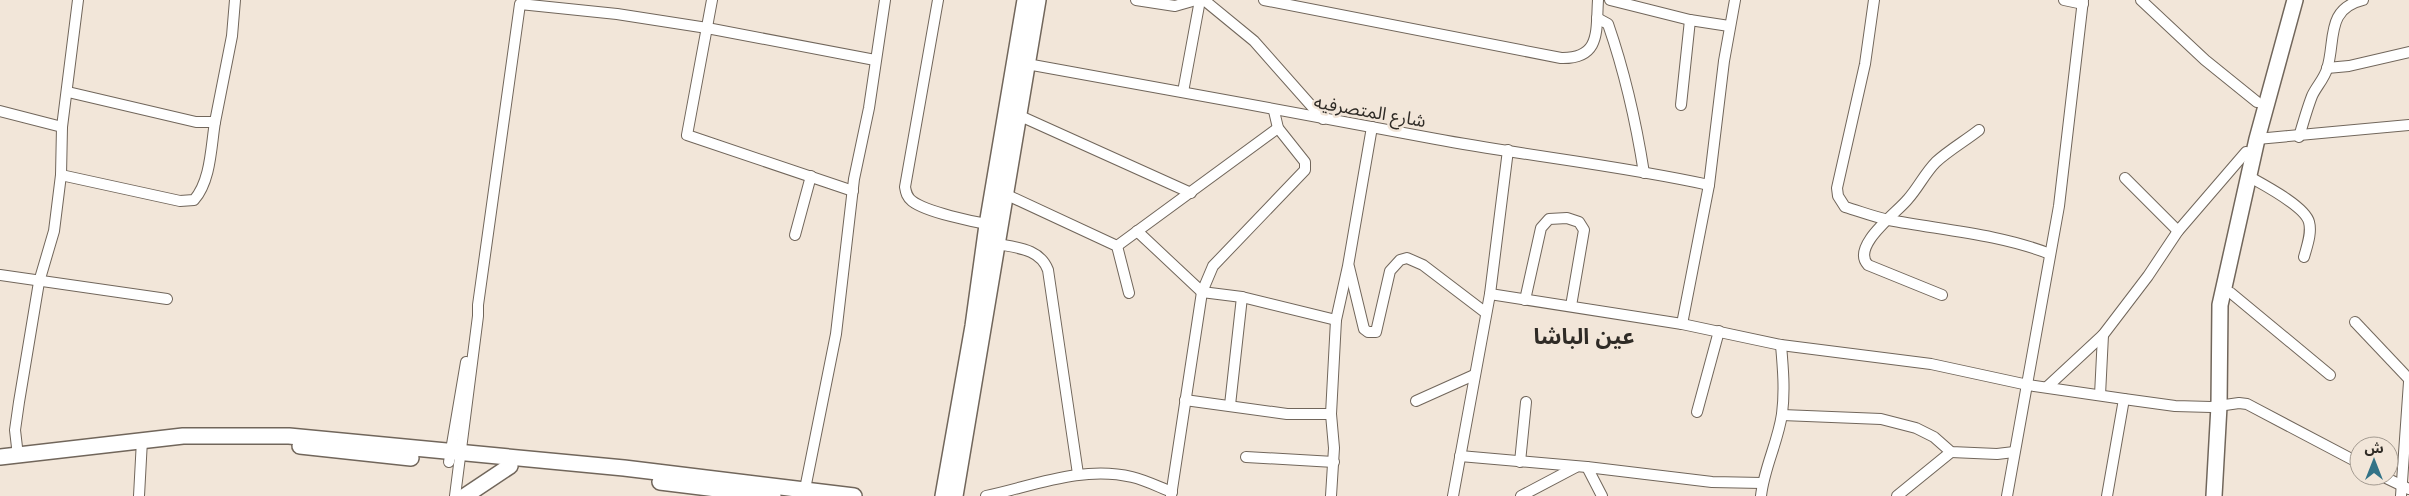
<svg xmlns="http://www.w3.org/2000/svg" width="2409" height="496" viewBox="0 0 2409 496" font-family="Quicksand,'Noto Sans Arabic',sans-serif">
<rect width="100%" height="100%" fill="#f2e6d9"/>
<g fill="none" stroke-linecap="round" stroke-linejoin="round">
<!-- street casing -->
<g stroke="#71665b" stroke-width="12">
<g id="street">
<polyline points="712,0 687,135 853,191"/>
<path d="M938 0 905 187C906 193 907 197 912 201 926 212 974 222 992 225"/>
<polyline points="1136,0 1175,6 1196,0"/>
<polyline points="1204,0 1254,41 1323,119"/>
<path d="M1264 0 1561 58C1601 59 1596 31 1598 0"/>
<polyline points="1610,0 1690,20 1729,26"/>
<path d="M1874 0 1865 64 1837 188 1838 196 1845 207C1859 211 1874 217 1889 220 1942 230 1999 234 2050 254"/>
<polyline points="2064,0 2083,4"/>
<polyline points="2141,0 2205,60 2257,102"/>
<path d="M1597 18 1608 24C1625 73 1636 122 1644 173"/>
<path d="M1027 64C1163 88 1300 114 1436 139 1527 156 1618 165 1709 185"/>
<polyline points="2327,68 2349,66 2409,52"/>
<polyline points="68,92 196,122 215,122 232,36 235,0"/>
<polyline points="1183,92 1200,0"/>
<polyline points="1681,105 1690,20"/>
<polyline points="0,111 62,127"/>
<polyline points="1018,115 1191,193"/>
<path d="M2299 137C2303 123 2307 109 2312 96 2316 87 2324 79 2327 69 2336 41 2325 9 2363 0"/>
<polyline points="2257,139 2409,125"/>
<path d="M61 175 180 201 194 200C211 181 211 146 215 122"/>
<path d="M2248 176C2262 184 2305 206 2309 222 2312 233 2307 246 2304 257"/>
<polyline points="2125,178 2178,231"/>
<polyline points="1005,194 1117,246 1129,293"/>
<polyline points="1137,231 1202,292 1242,297 1336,320"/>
<polyline points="795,235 811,176"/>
<path d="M998 244C1018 248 1040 249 1048 270L1078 474"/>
<polyline points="1117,246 1278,128"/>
<polyline points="1349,267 1364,329 1368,332 1376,332 1390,271 1400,260 1407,258 1423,265 1486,313"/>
<polyline points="0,275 167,299"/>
<polyline points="2223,290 2231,293 2330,375"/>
<polyline points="1490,294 1682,324 1781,345 1931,364 2028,385 2124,399 2175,406 2211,407 2239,403 2247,404 2359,463"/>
<path d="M1942 295 1868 265C1850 246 1898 212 1908 199 1918 188 1925 173 1936 162 1949 150 1965 141 1979 130"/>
<polyline points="1525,300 1541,228 1549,219 1567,218 1579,222 1584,230 1571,306"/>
<polyline points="2355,322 2409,379"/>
<polyline points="1682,324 1709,185 1724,61 1735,0"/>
<polyline points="2047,387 2103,335 2148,276 2178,231 2246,152"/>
<polyline points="2100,395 2103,335"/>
<polyline points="1185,400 1287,414 1331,414 1334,448 1331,496"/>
<polyline points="1416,401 1474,375"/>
<polyline points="1230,405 1242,297"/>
<polyline points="1697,412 1719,331"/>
<polyline points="1331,414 1336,320 1348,266 1372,127"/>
<polyline points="1782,415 1881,419 1916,428 1934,437 1951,452 1997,454 2014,452"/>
<polyline points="18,456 15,430 19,402 39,282 54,231 61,175 62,127 78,0"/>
<polyline points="1460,456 1587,467 1712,482 1762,483"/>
<polyline points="1246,457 1334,462"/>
<polyline points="449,462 466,362"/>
<polyline points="1520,462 1526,402"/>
<polyline points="1587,467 1602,496"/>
<polyline points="2382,476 2409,489"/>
<polyline points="805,489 836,334 854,179 869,108 885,0"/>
<polyline points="139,496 142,440"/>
<polyline points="455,496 478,316 478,305 520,4 617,14 707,28 875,60"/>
<path d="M986 496C1033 486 1083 465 1132 477 1145 480 1159 487 1172 492"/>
<polyline points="1171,496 1202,292 1213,266 1305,170 1305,162 1278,128 1274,111"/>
<polyline points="1453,496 1490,294 1508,150"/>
<polyline points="1521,496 1576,467"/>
<path d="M1761 496C1764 468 1778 442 1782 414 1785 391 1783 368 1781 345"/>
<polyline points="1897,496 1951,452"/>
<polyline points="2007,496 2059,206 2083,0"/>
<polyline points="2107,496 2124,399"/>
<polyline points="2401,496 2409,382"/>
</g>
</g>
<!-- secondary casing -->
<g stroke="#71665b" stroke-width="18">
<g id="secondary">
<polyline points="300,446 411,458"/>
<polyline points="0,457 183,436 289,436 624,468 854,496"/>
<polyline points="660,482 773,496"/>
<polyline points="465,496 510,466"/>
<polyline points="943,496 973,326 987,225 1025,0"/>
<polyline points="955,496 1038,0"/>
<polyline points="2214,496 2219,406 2220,305 2257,139 2295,0"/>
</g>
</g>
<!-- street -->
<use href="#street" stroke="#fff" stroke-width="10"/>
<!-- secondary -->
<use href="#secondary" stroke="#fff" stroke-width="15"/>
</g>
<g text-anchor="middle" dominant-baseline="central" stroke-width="5" stroke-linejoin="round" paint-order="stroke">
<!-- street labels -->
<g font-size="18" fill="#2f2b26" stroke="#f2e6d9">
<text transform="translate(1370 111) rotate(10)">شارع المتصرفيه</text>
</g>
<!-- district labels -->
<g font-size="22" font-weight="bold" fill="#2f2b26" stroke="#f2e6d9">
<text x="1584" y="336">عين الباشا</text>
</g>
</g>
<!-- north arrow -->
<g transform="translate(2374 461)"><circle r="24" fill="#f2e6d9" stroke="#a49b91"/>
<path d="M0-4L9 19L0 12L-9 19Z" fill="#337387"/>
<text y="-8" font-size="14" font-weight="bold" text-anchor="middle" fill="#2f2b26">ش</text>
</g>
</svg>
